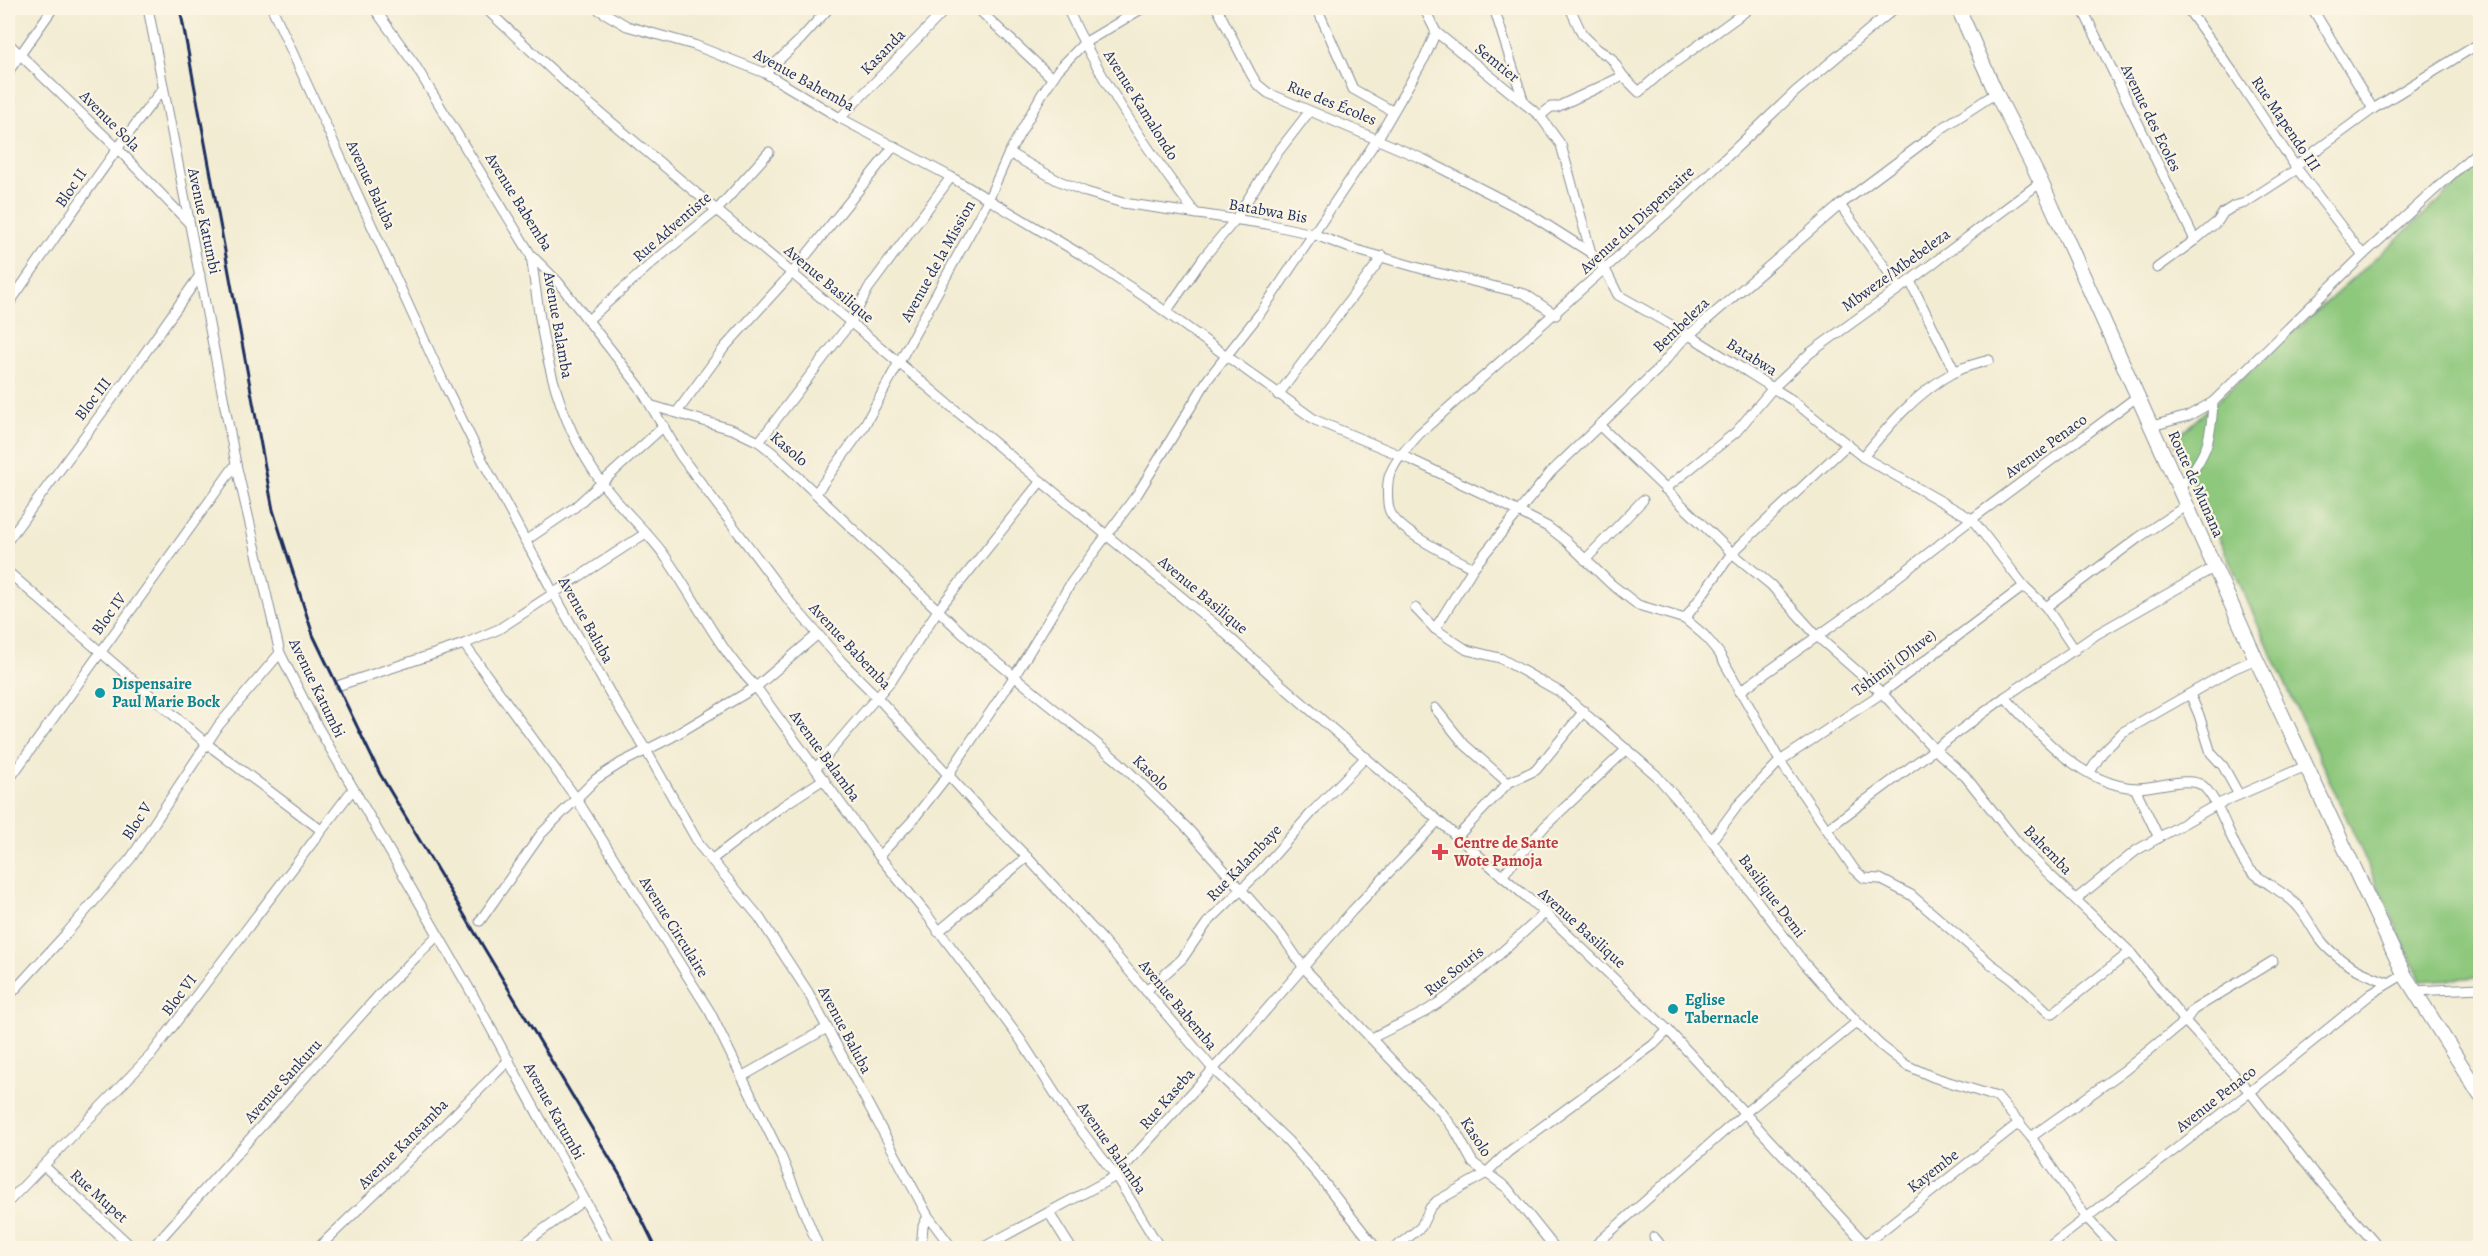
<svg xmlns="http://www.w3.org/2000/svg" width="2488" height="1256" viewBox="0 0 2488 1256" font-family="Alegreya,serif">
<rect width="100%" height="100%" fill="#fcf5e5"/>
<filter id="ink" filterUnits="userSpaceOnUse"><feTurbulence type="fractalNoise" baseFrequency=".0167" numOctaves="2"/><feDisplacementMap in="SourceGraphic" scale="12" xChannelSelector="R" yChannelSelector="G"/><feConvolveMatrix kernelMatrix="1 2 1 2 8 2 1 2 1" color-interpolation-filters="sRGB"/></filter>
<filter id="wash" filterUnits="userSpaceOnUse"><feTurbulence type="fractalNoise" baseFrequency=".008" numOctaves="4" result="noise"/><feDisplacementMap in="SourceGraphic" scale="24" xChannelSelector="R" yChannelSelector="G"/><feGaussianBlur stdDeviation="1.35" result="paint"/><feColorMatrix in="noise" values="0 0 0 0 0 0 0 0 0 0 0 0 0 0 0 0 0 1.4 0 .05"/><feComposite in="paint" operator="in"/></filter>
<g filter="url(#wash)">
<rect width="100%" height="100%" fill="#f2ecd3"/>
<!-- green -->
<polygon fill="#8ec87d" stroke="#547c6e" stroke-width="1.5" points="2480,164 2480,977 2421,981 2174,440"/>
</g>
<g filter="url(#ink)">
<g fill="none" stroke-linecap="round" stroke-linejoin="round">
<!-- street casing -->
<g stroke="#868e98" stroke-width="11">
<g id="street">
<polyline points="148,8 236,464 280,653 316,724 470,990 611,1248"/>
<polyline points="272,8 444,383 478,452 554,594 610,693 646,750 700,846 759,917 808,992 928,1216 952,1248"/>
<polyline points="374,8 415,65 531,255 558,282 639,386 680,455 791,603 842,662 877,697 984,814 1027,857 1101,938 1213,1069 1288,1141 1318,1175 1376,1248"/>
<polyline points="485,8 579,95 1020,464 1217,626 1284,687 1545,913 1668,1030 1869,1248"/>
<polyline points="596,8 627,26 694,45 765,73 840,118 951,177 1080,254 1145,297 1315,420 1414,461 1490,497 1548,527 1565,540 1611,584 1638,605 1685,619 1704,635 1719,653 1780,761 1854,869 1864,878 1880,879 1911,895 1991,964 2012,979 2049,1013 2053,1013 2130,952"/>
<polyline points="977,8 1052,78"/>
<path d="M1067 8C1101 81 1147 150 1196 214"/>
<polyline points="1217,8 1251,74 1257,84 1268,93 1423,159 1528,213 1591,253 1605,269 1618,295 1689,335 1792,400 1863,457 1972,519 2024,586 2046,607 2075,650"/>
<polyline points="1317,8 1353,89 1392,111"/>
<polyline points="1494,8 1524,103"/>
<polyline points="1570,8 1582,34 1597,49 1611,58 1623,76 1639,92 1663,71 1750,8"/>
<polyline points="2082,8 2195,240"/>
<polyline points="2187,8 2235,75 2295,166 2363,255"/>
<polyline points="2312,8 2373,109"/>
<polyline points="1436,32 1540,116 1561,145 1591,253"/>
<polyline points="8,43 116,147 189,223"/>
<polyline points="8,72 53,8"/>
<polyline points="765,73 800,40 829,8"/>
<polyline points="1540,116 1551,107 1557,107 1623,76"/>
<polyline points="840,118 947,8"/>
<polyline points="1009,153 1057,180 1086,192 1123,203 1267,224 1313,234 1350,248 1426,270 1525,294 1556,315"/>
<polyline points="2295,166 2373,109 2480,43"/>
<polyline points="1840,205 1900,288"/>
<path d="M531 255C542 338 551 413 602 483 620 508 644 528 662 552 695 597 716 647 756 687L879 856 924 911 1020 1039 1067 1112 1116 1176 1160 1248"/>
<polyline points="2157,268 2195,240 2218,221 2223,213 2234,206 2245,203 2297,169"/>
<polyline points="1910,281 1955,372"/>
<path d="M8 305C59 233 107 159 162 90"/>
<polyline points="1166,312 1204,257 1235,220 1275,156 1309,112"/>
<polyline points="588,320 653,262 716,211 769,152"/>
<polyline points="1278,395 1383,256"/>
<polyline points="653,406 734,430 759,442 773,453 963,634 1119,762 1188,829 1282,936 1304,968 1442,1113 1456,1132 1473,1163 1507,1188 1555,1248"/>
<polyline points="677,412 724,348 792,273 894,146"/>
<polyline points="1599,425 1732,553 1771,585 1817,636 1882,693 1934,749 1965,776 2023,849 2130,952 2185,1021 2250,1092 2315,1175 2379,1248"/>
<polyline points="2152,426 2188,416 2213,402 2363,255 2480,149"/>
<polyline points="759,442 851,322 868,289 951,177"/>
<path d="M1863 457C1890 424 1916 393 1954 372 1965 366 1977 364 1989 360"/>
<polyline points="1665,489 1736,432 1773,388 1810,353 1900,288 2041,182"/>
<path d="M2180 489C2205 454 2211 446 2213 402"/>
<polyline points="816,493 863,428 988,200 1009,153 1042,94 1058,70 1084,43 1143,8"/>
<polyline points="8,540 123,384 200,275"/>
<polyline points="525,541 575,507 664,426"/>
<polyline points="1585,560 1643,500"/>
<path d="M1473 568C1452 556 1396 532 1389 509 1387 501 1387 485 1389 477 1394 461 1408 447 1419 434L1676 205 1795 92 1895 8"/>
<polyline points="8,572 207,744 321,830"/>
<polyline points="2046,607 2138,538 2187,505"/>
<polyline points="1415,608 1435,629 1467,650 1500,658 1560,692 1656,775 1698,823 1805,964 1857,1022 1879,1044 1906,1065 1933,1077 1997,1097 2031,1137 2086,1217 2115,1248"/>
<polyline points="1685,619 1732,553 1848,444"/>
<polyline points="1435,629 1473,568 1551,472 1657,370 1681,342 1840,205 1944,127 1996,93"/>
<polyline points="464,644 576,798 710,1012 781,1156 819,1248"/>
<polyline points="340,685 464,644 499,629 646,533"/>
<polyline points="1739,692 1863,604 1972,519 2138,396"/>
<polyline points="2190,694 2199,715 2211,753 2223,766 2239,795"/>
<path d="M2005 697C2038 734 2082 785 2136 788 2153 789 2190 775 2203 786 2219 800 2231 842 2244 862 2254 878 2276 887 2290 899 2304 910 2309 924 2319 938 2335 960 2363 974 2387 982"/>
<polyline points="1435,708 1464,744 1508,783"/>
<polyline points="816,768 894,677 938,610 1041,481"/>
<polyline points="2090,772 2102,753 2123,732 2233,669 2256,659"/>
<polyline points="8,781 236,464"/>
<polyline points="2135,788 2159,838"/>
<polyline points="1827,829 2005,697 2097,634 2215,567"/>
<polyline points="1457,837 1508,783 1536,770 1584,711"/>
<polyline points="1712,840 1738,805 1780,761 1882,693 2024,586"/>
<polyline points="879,856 912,821 948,775 1014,677 1071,583 1138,493 1208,379 1261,312 1378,138 1425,57 1436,32 1424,8"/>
<polyline points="711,860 778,809 824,779"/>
<polyline points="1502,876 1545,826 1627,749"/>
<polyline points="2076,899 2137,850 2216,805 2306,766"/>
<polyline points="480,921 541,834 596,779 621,763 672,737 756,687 818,634"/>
<polyline points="938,932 1027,857"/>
<polyline points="1146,991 1182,959 1207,923 1261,870 1315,809 1366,757"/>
<polyline points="2413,991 2480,988"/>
<polyline points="8,997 65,935 131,858 219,725 280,653"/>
<path d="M1372 1038C1390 1028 1409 1021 1426 1011 1470 984 1507 947 1545 913"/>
<polyline points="743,1076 827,1028"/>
<polyline points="2031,1137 2125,1070 2185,1021 2193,1010 2273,961"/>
<polyline points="44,1166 133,1248"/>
<polyline points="8,1202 151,1055 353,789"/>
<polyline points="1049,1213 1071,1248"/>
<polyline points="1654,1237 1663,1248"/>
<polyline points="152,1248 387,986 438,935"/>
<polyline points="318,1248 396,1173 509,1060"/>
<polyline points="518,1248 584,1200"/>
<polyline points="921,1248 923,1226 928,1216"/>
<polyline points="982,1248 1116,1176 1248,1031 1352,911 1438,821"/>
<polyline points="1395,1248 1421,1227 1430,1208 1437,1201 1485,1174 1508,1152 1653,1045 1668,1030"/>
<polyline points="1592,1248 1746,1112 1857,1022"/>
<polyline points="1860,1248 2020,1122"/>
<polyline points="2047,1248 2250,1092 2371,994 2404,974"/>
</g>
</g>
<!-- secondary casing -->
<g stroke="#868e98" stroke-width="16">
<polyline id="secondary" points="1958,8 1996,93 2041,182 2256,659 2404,974 2480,1095"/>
</g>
<!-- street -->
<use href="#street" stroke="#fff" stroke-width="9"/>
<!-- secondary -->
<use href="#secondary" stroke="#fff" stroke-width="14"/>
<!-- rail -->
<polyline stroke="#1b2f5e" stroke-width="3" points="180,8 273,510 313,635 380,774 621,1177 656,1248"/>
</g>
</g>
<!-- markers -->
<g fill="#0f9aa8" stroke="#fcf5e5" stroke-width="2">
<circle cx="100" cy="693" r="6"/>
<circle cx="1673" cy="1009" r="6"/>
</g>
<path fill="#e0444e" stroke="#fcf5e5" stroke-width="2" d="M1437 843h6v6h6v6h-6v6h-6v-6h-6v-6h6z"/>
<g text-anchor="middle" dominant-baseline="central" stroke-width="4.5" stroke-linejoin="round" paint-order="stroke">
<!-- street labels -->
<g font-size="16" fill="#1b2f5e" stroke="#fcf5e5">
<text transform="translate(883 52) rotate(-46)">Kasanda</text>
<text transform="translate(1497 63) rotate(39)">Semtier</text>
<text transform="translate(804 80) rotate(29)">Avenue Bahemba</text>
<text transform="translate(1332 103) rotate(22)">Rue des Écoles</text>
<text transform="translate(1141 105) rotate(58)">Avenue Kamalondo</text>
<text transform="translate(2151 118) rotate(64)">Avenue des Ecoles</text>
<text transform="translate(110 121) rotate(45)">Avenue Sola</text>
<text transform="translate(2286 124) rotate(56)">Rue Mapendo III</text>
<text transform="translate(371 185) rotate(65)">Avenue Baluba</text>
<text transform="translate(71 188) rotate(-56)">Bloc II</text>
<text transform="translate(519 202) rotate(58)">Avenue Babemba</text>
<text transform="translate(1268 211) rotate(10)">Batabwa Bis</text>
<text transform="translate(1637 220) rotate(-43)">Avenue du Dispensaire</text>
<text transform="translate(204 221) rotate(78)">Avenue Katumbi</text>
<text transform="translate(672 227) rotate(-41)">Rue Adventiste</text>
<text transform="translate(938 261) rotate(-61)">Avenue de la Mission</text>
<text transform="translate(1896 270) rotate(-36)">Mbweze/Mbebeleza</text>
<text transform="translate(829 284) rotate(40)">Avenue Basilique</text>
<text transform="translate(558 325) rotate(80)">Avenue Balamba</text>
<text transform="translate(1681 325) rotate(-44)">Bembeleza</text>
<text transform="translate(1752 357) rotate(32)">Batabwa</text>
<text transform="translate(93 399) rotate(-53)">Bloc III</text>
<text transform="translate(2046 446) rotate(-36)">Avenue Penaco</text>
<text transform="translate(789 449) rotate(41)">Kasolo</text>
<text transform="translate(2196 484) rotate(66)">Route de Munana</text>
<text transform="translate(1203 595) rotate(40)">Avenue Basilique</text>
<text transform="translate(109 614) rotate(-54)">Bloc IV</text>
<text transform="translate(586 620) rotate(61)">Avenue Baluba</text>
<text transform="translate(850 646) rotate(47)">Avenue Babemba</text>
<text transform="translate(1894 663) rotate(-37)">Tshimji (DJuve)</text>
<text transform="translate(317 688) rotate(64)">Avenue Katumbi</text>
<text transform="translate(825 756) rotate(54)">Avenue Balamba</text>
<text transform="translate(1151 773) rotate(44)">Kasolo</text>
<text transform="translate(137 821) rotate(-57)">Bloc V</text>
<text transform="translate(2048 850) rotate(46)">Bahemba</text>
<text transform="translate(1244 863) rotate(-46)">Rue Kalambaye</text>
<text transform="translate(1772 896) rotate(53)">Basilique Demi</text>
<text transform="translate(674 927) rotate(58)">Avenue Circulaire</text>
<text transform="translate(1582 928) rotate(42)">Avenue Basilique</text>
<text transform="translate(1454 971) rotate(-38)">Rue Souris</text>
<text transform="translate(179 995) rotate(-53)">Bloc VI</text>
<text transform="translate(1178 1005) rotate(50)">Avenue Babemba</text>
<text transform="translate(845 1030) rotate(62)">Avenue Baluba</text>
<text transform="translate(283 1081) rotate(-48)">Avenue Sankuru</text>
<text transform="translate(1167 1099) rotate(-49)">Rue Kaseba</text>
<text transform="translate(2216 1099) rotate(-38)">Avenue Penaco</text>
<text transform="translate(554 1111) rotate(61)">Avenue Katumbi</text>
<text transform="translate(1476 1137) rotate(57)">Kasolo</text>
<text transform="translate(403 1144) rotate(-45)">Avenue Kansamba</text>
<text transform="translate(1112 1148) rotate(55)">Avenue Balamba</text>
<text transform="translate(1933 1171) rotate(-38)">Kayembe</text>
<text transform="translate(99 1196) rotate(42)">Rue Mupet</text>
</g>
<!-- culture labels -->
<g font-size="16" font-weight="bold" fill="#0d838f" stroke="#fcf5e5" text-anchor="start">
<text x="112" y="684">Dispensaire<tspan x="112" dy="18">Paul Marie Bock</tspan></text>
<text x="1685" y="1000">Eglise<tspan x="1685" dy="18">Tabernacle</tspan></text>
</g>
<!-- health labels -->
<g font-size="16" font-weight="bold" fill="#be3a42" stroke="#fcf5e5" text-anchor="start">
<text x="1454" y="843">Centre de Sante<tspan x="1454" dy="18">Wote Pamoja</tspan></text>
</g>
</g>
<!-- margin -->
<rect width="2488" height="1256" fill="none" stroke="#fcf5e5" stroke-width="30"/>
</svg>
